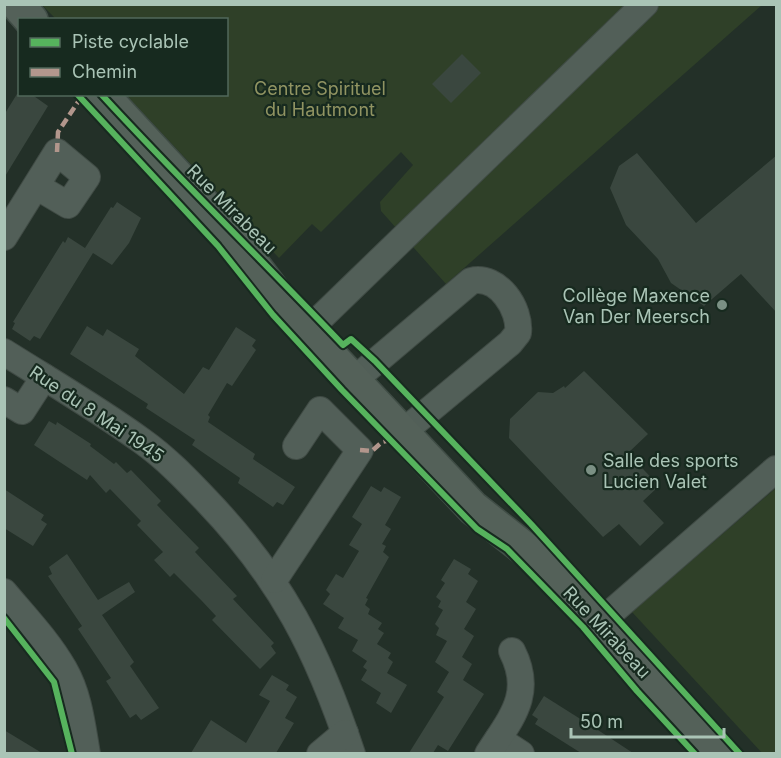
<svg xmlns="http://www.w3.org/2000/svg" width="781" height="758" viewBox="0 0 781 758" font-family="Inter,sans-serif">
<rect width="100%" height="100%" fill="#233028"/>
<!-- green -->
<g fill="#2f4028">
<polygon points="42,5 762,5 446,284 381,211 380,202 413,165 401,152 321,232 312,224 279,258 126,95 226,94 226,20 56,19"/>
<polygon points="776,488 776,753 763,754 632,612"/>
</g>
<!-- building -->
<g fill="#3a473f">
<polygon points="462,54 481,73 451,103 432,84"/>
<polygon points="17,94 31,94 48,106 4,178 4,115"/>
<polygon points="637,153 696,223 777,155 777,313 741,274 704,306 671,283 658,259 626,225 610,188 619,166"/>
<polygon points="117,202 141,218 129,243 112,265 93,253 40,339 34,336 30,341 12,329 15,323 13,322 63,241 65,243 68,237 88,250 85,248 111,207 113,208"/>
<polygon points="87,326 103,336 107,329 139,349 135,356 184,394 203,367 209,370 236,327 256,340 252,346 256,350 232,386 227,383 208,415 210,417 208,422 255,454 253,459 295,487 283,505 277,502 273,507 238,483 240,478 192,445 195,440 146,408 148,404 70,354"/>
<polygon points="584,371 648,434 628,453 659,486 643,501 664,523 640,546 619,524 603,537 509,438 510,419 538,392 553,393 564,386 565,388"/>
<polygon points="49,421 56,425 57,422 91,444 90,446 114,464 116,462 127,473 131,470 161,501 157,505 199,548 195,552 237,596 233,599 274,643 271,646 276,653 260,669 212,620 216,616 201,600 174,573 170,577 154,560 163,552 137,525 141,521 110,489 106,493 90,475 87,480 34,445"/>
<polygon points="371,486 381,492 384,487 401,497 385,525 391,529 382,544 386,546 383,552 389,557 366,598 368,599 365,605 370,609 368,614 382,623 378,629 384,633 377,644 391,653 388,658 393,662 387,673 407,685 391,713 376,703 381,693 361,680 367,670 363,667 367,661 352,651 358,640 338,628 344,618 323,604 330,594 326,590 336,574 343,578 359,551 349,545 362,524 352,517"/>
<polygon points="4,489 44,515 41,520 47,524 33,546 4,528"/>
<polygon points="67,554 98,600 129,582 135,592 102,615 134,662 130,666 159,708 141,720 136,714 130,718 106,681 111,678 78,629 82,626 48,576 52,574 49,567"/>
<polygon points="454,559 471,569 468,574 478,581 466,602 476,609 464,629 474,636 462,657 472,664 463,680 484,694 448,751 438,745 433,753 409,753 444,697 437,692 449,672 435,662 447,641 436,635 439,628 435,624 443,610 438,607 441,601 436,597 445,583 441,580"/>
<polygon points="272,675 289,685 286,690 297,697 285,718 294,723 276,753 191,753 211,720 246,743 270,701 259,695"/>
<polygon points="544,696 601,732 633,753 581,753 535,724 538,719 532,715"/>
<polygon points="4,730 42,753 4,753"/>
</g>
<g fill="none" stroke-linecap="round" stroke-linejoin="round">
<!-- minor casing -->
<g stroke="#404b45" stroke-width="28">
<g id="minor">
<polyline points="4,237 57,152 87,177 68,205 36,186"/>
<polyline points="307,331 645,4"/>
<path d="M4 352C50 381 98 409 142 441 166 458 186 479 206 500 281 578 318 651 352 754"/>
<path d="M354 380 471 281C498 274 521 309 518 333L510 343 403 432"/>
<polyline points="4,400 22,411 44,377"/>
<polyline points="274,580 360,450 320,410 296,446"/>
<path d="M4 592C25 617 48 641 64 669 79 695 82 725 87 754"/>
<polyline points="599,623 776,469"/>
<polyline points="498,739 521,754"/>
<polyline points="320,754 345,733"/>
<path d="M488 754C511 718 534 694 512 651"/>
</g>
</g>
<!-- major casing -->
<g stroke="#404d46" stroke-width="36">
<g id="major">
<polyline points="17,4 31,20"/>
<polyline points="101,94 203,204 245,254 288,311 473,508 544,564 718,754"/>
</g>
</g>
<!-- path -->
<polyline stroke="#535e58" stroke-width="4" stroke-dasharray="4.5 4.5" stroke-linecap="butt" points="439,430 495,487"/>
<!-- minor -->
<use href="#minor" stroke="#525f58" stroke-width="26"/>
<!-- major -->
<use href="#major" stroke="#546159" stroke-width="33"/>
<!-- quiet -->
<g stroke="#b2968c" stroke-width="4.5" stroke-dasharray="9 4.5" stroke-linecap="butt">
<polyline points="57,152 58,132 80,99"/>
<polyline points="360,450 372,451 382,442 391,440"/>
</g>
<!-- cycleway casing -->
<g stroke="#172a1f" stroke-width="10">
<g id="cycleway">
<polyline points="77,94 218,246 273,315 342,390 477,529 507,549 583,627 637,691 695,754"/>
<path d="M101 94C180 180 263 261 343 345L351 339 375 361 531 524 740 754"/>
<polyline points="4,618 54,682 72,754"/>
</g>
</g>
<!-- cycleway -->
<use href="#cycleway" stroke="#56b35d" stroke-width="6"/>
</g>
<!-- markers -->
<g fill="#7b9084" stroke="#172a1f" stroke-width="2">
<circle cx="722" cy="305" r="6"/>
<circle cx="591" cy="470" r="6"/>
</g>
<g text-anchor="middle" dominant-baseline="central" stroke-width="4.5" stroke-linejoin="round" paint-order="stroke">
<!-- park labels -->
<g font-size="18" fill="#919462" stroke="#172a1f">
<text x="320" y="88">Centre Spirituel<tspan x="320" dy="21">du Hautmont</tspan></text>
</g>
<!-- street labels -->
<g font-size="18" fill="#aac4b6" stroke="#172a1f">
<text transform="translate(232 209) rotate(45)">Rue Mirabeau</text>
<text transform="translate(97 414) rotate(34)">Rue du 8 Mai 1945</text>
<text transform="translate(607 632) rotate(47)">Rue Mirabeau</text>
</g>
<!-- poi labels -->
<g font-size="18" fill="#aac4b6" stroke="#172a1f" text-anchor="end">
<text x="710" y="295">Collège Maxence<tspan x="710" dy="21">Van Der Meersch</tspan></text>
<text x="603" y="460" text-anchor="start">Salle des sports<tspan x="603" dy="21">Lucien Valet</tspan></text>
</g>
</g>
<!-- border -->
<rect width="781" height="758" fill="none" stroke="#aac4b6" stroke-width="12"/>
<!-- legend -->
<rect x="18" y="18" width="210" height="78" fill="#172a1f" stroke="#52685b" stroke-width="1.5"/>
<rect x="30" y="38" width="30" height="9" fill="#56b35d" stroke="#52685b" stroke-width="1.5"/>
<text x="72" y="48" font-size="18" fill="#aac4b6">Piste cyclable</text>
<rect x="30" y="68" width="30" height="9" fill="#b2968c" stroke="#52685b" stroke-width="1.5"/>
<text x="72" y="78" font-size="18" fill="#aac4b6">Chemin</text>
<!-- scale -->
<path d="M571 728v9h153v-9" fill="none" stroke="#aac4b6" stroke-width="3"/>
<text x="580" y="728" font-size="18" fill="#aac4b6" stroke="#172a1f" stroke-width="4.5" paint-order="stroke">50 m</text>
</svg>
